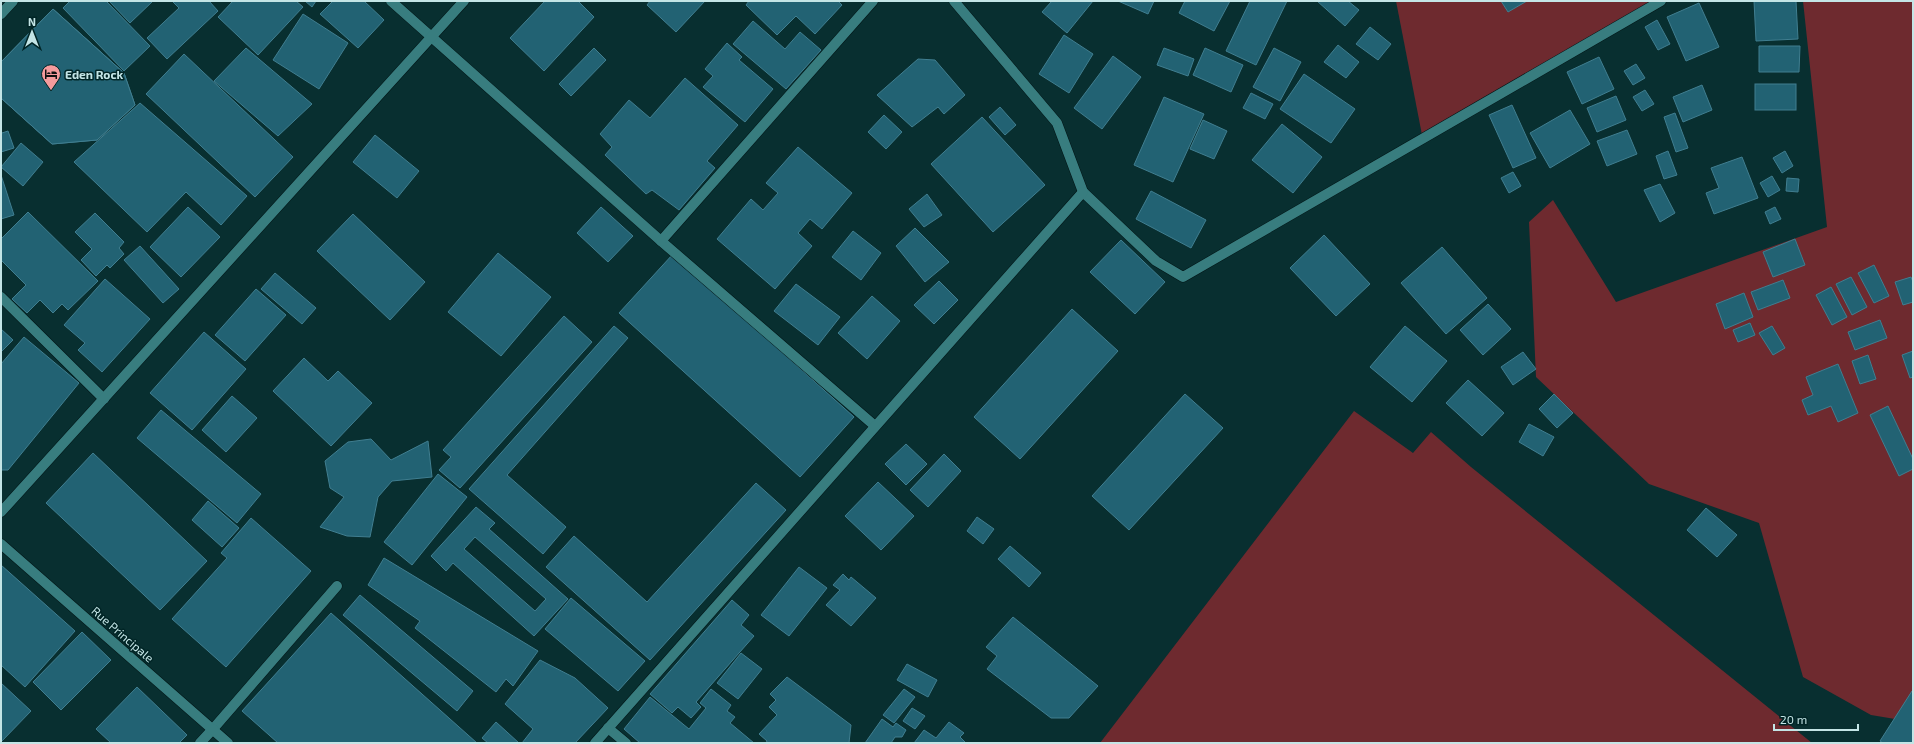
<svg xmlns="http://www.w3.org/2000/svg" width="1914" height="744" viewBox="0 0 1914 744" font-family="'Exo 2',sans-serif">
<rect width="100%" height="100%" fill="#082f30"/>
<!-- green -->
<g fill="#6e2a2f">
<polygon points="1396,1 1662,1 1423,140"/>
<polygon points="1803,1 1913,1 1913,722 1871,715 1803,677 1759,523 1649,484 1536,377 1529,222 1553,200 1616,302 1827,227"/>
<polygon points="1354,411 1413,453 1431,432 1471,467 1812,743 1100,743"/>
</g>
<!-- building -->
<g fill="#226273" stroke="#407e90" fill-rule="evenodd">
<polygon points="70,1 106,1 150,46 124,71 63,8"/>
<polygon points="109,1 153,1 130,23"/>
<polygon points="172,1 209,1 218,11 167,59 147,38 179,8"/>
<polygon points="233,1 296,1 303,7 258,55 218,17"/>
<polygon points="305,1 316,1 312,7"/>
<polygon points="333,1 364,1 384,20 358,48 320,14"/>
<polygon points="545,1 578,1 594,17 544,71 510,38"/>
<polygon points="650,1 705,1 676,32 647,5"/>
<polygon points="749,1 838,1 842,5 815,34 796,16 777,35 746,5"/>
<polygon points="1052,1 1093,1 1067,33 1042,12"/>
<polygon points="1118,1 1154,1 1148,14"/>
<polygon points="1185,1 1230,1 1214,31 1179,13"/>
<polygon points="1250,1 1287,1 1256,65 1226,51"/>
<polygon points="1317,1 1348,1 1359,10 1345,26"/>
<polygon points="1501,1 1527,1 1508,12"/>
<polygon points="1754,1 1796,1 1798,39 1756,41"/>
<polygon points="1699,3 1719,47 1686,61 1667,17"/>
<path d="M53 9 124 73 135 105 97 140 52 144 1 98V62ZM46 60 89 97 99 85 101 105 86 122 70 123 25 84Z"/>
<polygon points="53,9 124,73 135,105 97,140 52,144 1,98 1,62"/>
<polygon points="303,14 348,43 319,89 273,60"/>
<polygon points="1657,20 1670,44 1658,50 1645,27"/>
<polygon points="753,21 785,49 800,32 821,50 786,89 733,44"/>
<polygon points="1370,27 1391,44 1378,60 1356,44"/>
<polygon points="1064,35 1093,54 1069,93 1039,74"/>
<polygon points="727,43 742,57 739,60 773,89 745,122 703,87 713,76 705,69"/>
<polygon points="1338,45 1359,62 1346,78 1324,62"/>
<polygon points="1759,46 1800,46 1799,72 1759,72"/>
<polygon points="246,48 312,104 278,136 214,81"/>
<polygon points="594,48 606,60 571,96 559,84"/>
<polygon points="1164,48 1194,59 1188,76 1157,65"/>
<polygon points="1205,48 1243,65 1231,92 1193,75"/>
<polygon points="1274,48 1301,62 1280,101 1253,87"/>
<polygon points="184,54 293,157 255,197 146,94"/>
<polygon points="1113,56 1141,77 1102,129 1074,108"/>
<polygon points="1599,57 1614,89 1582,104 1567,72"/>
<polygon points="918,59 935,60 965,95 944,114 938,107 912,127 877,95"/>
<polygon points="1636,64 1645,78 1633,85 1624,71"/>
<polygon points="1304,74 1355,109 1331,143 1280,109"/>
<polygon points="685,78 738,125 707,161 715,168 679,210 652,190 646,194 605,155 612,147 600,134 629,100 650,118"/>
<rect x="1755" y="84" width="41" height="26"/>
<polygon points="1702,85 1712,110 1683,122 1673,97"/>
<polygon points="1645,90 1654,104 1642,111 1633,97"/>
<polygon points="1251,93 1273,104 1265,119 1243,108"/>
<polygon points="1616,96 1626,120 1597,132 1587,108"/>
<polygon points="1164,97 1204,114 1173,182 1134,165"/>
<polygon points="140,103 247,196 221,225 186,192 147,232 74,162"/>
<polygon points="1512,105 1536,158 1513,168 1489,115"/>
<polygon points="1000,107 1016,125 1005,135 989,117"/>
<polygon points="1570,110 1590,144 1550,168 1530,133"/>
<polygon points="1675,113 1688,148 1676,152 1664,117"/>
<polygon points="884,115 902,132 886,149 868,132"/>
<polygon points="982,117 1045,185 993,232 931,164"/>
<polygon points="1203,120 1227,131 1214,159 1190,149"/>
<polygon points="1282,124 1322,157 1293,193 1252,160"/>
<polygon points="1627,130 1637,154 1607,166 1597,141"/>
<polygon points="1,131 2,133 8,131 14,148 1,152"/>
<polygon points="375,135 419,171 397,198 353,162"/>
<polygon points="21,143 43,162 23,186 1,167"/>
<polygon points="798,147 852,193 822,229 810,219 798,233 812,246 775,289 717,239 751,199 763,210 778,193 766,183"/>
<polygon points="1668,151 1677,175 1664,179 1656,156"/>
<polygon points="1785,151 1793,166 1782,173 1773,158"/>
<polygon points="1742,157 1758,198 1714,214 1706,193 1719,188 1711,168"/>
<polygon points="1513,172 1521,186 1509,193 1501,178"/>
<polygon points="1,175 14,215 1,219"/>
<polygon points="1772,176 1780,190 1768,197 1760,183"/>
<polygon points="1787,178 1799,179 1798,192 1786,191"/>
<polygon points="1660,184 1675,213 1660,222 1644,190"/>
<polygon points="1151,191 1206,220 1191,248 1136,219"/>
<polygon points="927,194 942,215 924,227 909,209"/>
<polygon points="188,207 220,237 181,277 150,247"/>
<polygon points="601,207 633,236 608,262 577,233"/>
<polygon points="1775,207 1781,219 1770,224 1765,212"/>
<polygon points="28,212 98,281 68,310 62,304 53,313 40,300 27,313 12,299 26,285 1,260 1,239"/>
<polygon points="95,213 124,242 119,248 124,254 110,268 107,265 96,276 81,260 92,249 75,232"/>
<polygon points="353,214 425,282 390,320 317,251"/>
<polygon points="915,228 949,262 925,282 896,246"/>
<polygon points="853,231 881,253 861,280 832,257"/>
<polygon points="1324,235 1370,284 1336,316 1290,268"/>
<polygon points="1795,239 1805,265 1773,277 1763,252"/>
<polygon points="1121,240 1165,282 1135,314 1090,272"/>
<polygon points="140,246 179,289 163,303 124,260"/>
<polygon points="1442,247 1487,298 1446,334 1401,283"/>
<polygon points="498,253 551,297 501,356 448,312"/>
<polygon points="673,254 854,417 800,477 619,313"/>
<polygon points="1874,265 1889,296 1874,303 1858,273"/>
<polygon points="275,273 316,308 302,324 261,289"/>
<polygon points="1851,277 1867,307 1852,315 1836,284"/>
<polygon points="1911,277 1913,282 1913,302 1903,305 1895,282"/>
<polygon points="105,279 150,319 102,372 78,350 85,343 64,325"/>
<polygon points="1783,280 1790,298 1758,310 1751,292"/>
<polygon points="939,281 958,300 934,324 914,305"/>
<polygon points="796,284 840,317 818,345 774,311"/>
<polygon points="1831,287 1847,317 1832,325 1816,295"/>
<polygon points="256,289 286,315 245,361 215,335"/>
<polygon points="1744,293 1753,317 1725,329 1716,304"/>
<polygon points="872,296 900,321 867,359 838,333"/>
<polygon points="1488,304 1511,329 1483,355 1460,330"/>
<polygon points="1072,309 1118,351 1020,459 974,417"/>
<polygon points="564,316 592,342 460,488 439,470 451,457 443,450"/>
<polygon points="1880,320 1887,338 1855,350 1848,332"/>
<polygon points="1750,323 1755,335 1738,342 1733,330"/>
<polygon points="614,326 628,338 507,475 566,527 543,554 469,489"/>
<polygon points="1405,326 1447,361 1412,402 1370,367"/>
<polygon points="1772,326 1785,348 1773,355 1759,333"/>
<polygon points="1,329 13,340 1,352"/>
<polygon points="204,332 246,369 192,430 150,393"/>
<polygon points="24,337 79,383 8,470 1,470 1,364"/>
<polygon points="1913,351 1913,377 1910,378 1902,355"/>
<polygon points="1523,352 1536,369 1513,385 1501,367"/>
<polygon points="1868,355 1876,379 1860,384 1852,361"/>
<polygon points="304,358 328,381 338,371 372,403 331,446 273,391"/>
<polygon points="1838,364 1858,413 1838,422 1831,406 1808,415 1802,400 1813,395 1806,377"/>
<polygon points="1468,380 1504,413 1482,436 1446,403"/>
<polygon points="1185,394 1223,428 1129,530 1092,496"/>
<polygon points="1554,394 1573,413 1557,428 1539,409"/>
<polygon points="232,396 257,418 226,452 202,430"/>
<polygon points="1888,406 1913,459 1913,469 1899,476 1870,415"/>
<polygon points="161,410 261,494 237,523 137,438"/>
<polygon points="1529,424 1554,437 1543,456 1519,442"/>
<polygon points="371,439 391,460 428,441 432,477 392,481 378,497 370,537 347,536 320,527 344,497 330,488 325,461 348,442"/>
<polygon points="906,444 927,464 906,485 885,464"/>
<polygon points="93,453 207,561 160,610 46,503"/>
<polygon points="944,454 961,471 928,507 910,490"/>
<polygon points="438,474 467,497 412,565 384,542"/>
<polygon points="878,482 914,516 881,550 845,516"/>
<polygon points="756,483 786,510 650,660 546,567 574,536 647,602"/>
<polygon points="208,501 239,528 222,547 192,520"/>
<path d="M476 507 495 523 489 529 568 599 534 636 453 563 446 571 431 556ZM475 537 546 599 535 611 464 549Z"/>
<polygon points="1706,508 1737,535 1717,557 1687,530"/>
<polygon points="977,517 994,529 983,544 967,531"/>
<polygon points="251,518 311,571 226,667 172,619 227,558 221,553"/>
<polygon points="1010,546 1041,573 1029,587 998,559"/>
<polygon points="384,558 538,651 513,686 506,679 496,692 415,628 420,621 368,585"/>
<polygon points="1,565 75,631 25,687 1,665"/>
<polygon points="799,567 827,588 789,636 761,615"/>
<polygon points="843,574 849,580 851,577 876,598 851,626 826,605 840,590 833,585"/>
<polygon points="360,595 473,691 457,711 343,615"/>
<polygon points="571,598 645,661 618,691 545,629"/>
<polygon points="732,600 749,615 741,625 754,636 696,702 701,707 691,718 678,707 672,713 650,694"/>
<polygon points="331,613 477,743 278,743 242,711"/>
<polygon points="1013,617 1098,686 1069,718 1051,718 987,669 997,656 986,647"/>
<polygon points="82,632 111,660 61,710 33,682"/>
<polygon points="741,653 762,669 738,699 717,683"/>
<polygon points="540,660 575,678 608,708 575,743 522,743 533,729 505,704"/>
<polygon points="907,664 937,680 928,697 897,680"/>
<polygon points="787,677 851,725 849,743 766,743 767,741 759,734 777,715 769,707 776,700 770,694"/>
<polygon points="1,683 31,711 1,742"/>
<polygon points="137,687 187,735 179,743 111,743 96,729"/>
<polygon points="711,689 731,705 727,711 735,717 730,723 754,743 640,743 624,729 650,697 689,729 706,708 700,703"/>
<polygon points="904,689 915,697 894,723 883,715"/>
<polygon points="1912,691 1913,692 1913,743 1883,743 1880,741"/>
<polygon points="912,708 925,716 915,729 903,721"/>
<polygon points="882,719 893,727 896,723 906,730 902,737 895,737 891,743 865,743"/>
<polygon points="496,722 519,743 488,743 482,738"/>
<polygon points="949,722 964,733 960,737 966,743 914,743 924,730 936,738"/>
</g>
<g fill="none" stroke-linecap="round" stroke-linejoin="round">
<!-- lane casing -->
<g stroke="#021516" stroke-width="11">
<polyline id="lane" points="213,729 337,586"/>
</g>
<!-- street casing -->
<g stroke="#021516" stroke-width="11">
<g id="street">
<polyline points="391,1 661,241 875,426"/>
<polyline points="954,1 1057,123 1083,192 1156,261 1183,277 1661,1"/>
<polyline points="1,14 13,1"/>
<polyline points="661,241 873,1"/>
<polyline points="1,297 104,399"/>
<polyline points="608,728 626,743"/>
<polyline points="200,743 213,729"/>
<polyline points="595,743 1083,192"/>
</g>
</g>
<!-- secondary casing -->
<g stroke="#021516" stroke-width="11">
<g id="secondary">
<polyline points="1,512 464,1"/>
<polyline points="1,544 228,743"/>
</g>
</g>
<!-- lane -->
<use href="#lane" stroke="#387d7f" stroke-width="10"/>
<!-- street -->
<use href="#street" stroke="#387d7f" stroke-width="10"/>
<!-- secondary -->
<use href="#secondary" stroke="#387d7f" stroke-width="10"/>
</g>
<!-- icons -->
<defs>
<g id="hotel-pin" transform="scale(1)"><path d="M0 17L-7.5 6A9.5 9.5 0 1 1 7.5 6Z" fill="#f59b9d" stroke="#002526"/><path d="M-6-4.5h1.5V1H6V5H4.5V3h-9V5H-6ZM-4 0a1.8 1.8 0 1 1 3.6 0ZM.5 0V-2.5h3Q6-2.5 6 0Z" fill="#111"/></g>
</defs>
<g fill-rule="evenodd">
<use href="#hotel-pin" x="51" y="74"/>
</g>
<g text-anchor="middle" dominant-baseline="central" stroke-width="3" stroke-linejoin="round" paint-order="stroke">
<!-- poi labels -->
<g font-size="12" font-weight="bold" fill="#c4e5e6" stroke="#002526" text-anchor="start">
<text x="65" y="74">Eden Rock</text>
</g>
<!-- street labels -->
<g font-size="12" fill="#c4e5e6" stroke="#002526">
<text transform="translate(123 634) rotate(41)">Rue Principale</text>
</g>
</g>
<!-- border -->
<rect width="1914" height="744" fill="none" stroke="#c4e5e6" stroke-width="4"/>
<!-- north arrow -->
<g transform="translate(32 32)" stroke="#002526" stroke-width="3" paint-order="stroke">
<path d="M0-3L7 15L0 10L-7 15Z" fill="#c4e5e6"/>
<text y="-6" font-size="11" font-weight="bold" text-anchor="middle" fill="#c4e5e6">N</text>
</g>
<!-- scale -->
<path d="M1774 724v6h84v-6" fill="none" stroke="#c4e5e6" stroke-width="2"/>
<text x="1780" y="724" font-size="12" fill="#c4e5e6" stroke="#002526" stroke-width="3" paint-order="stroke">20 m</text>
</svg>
